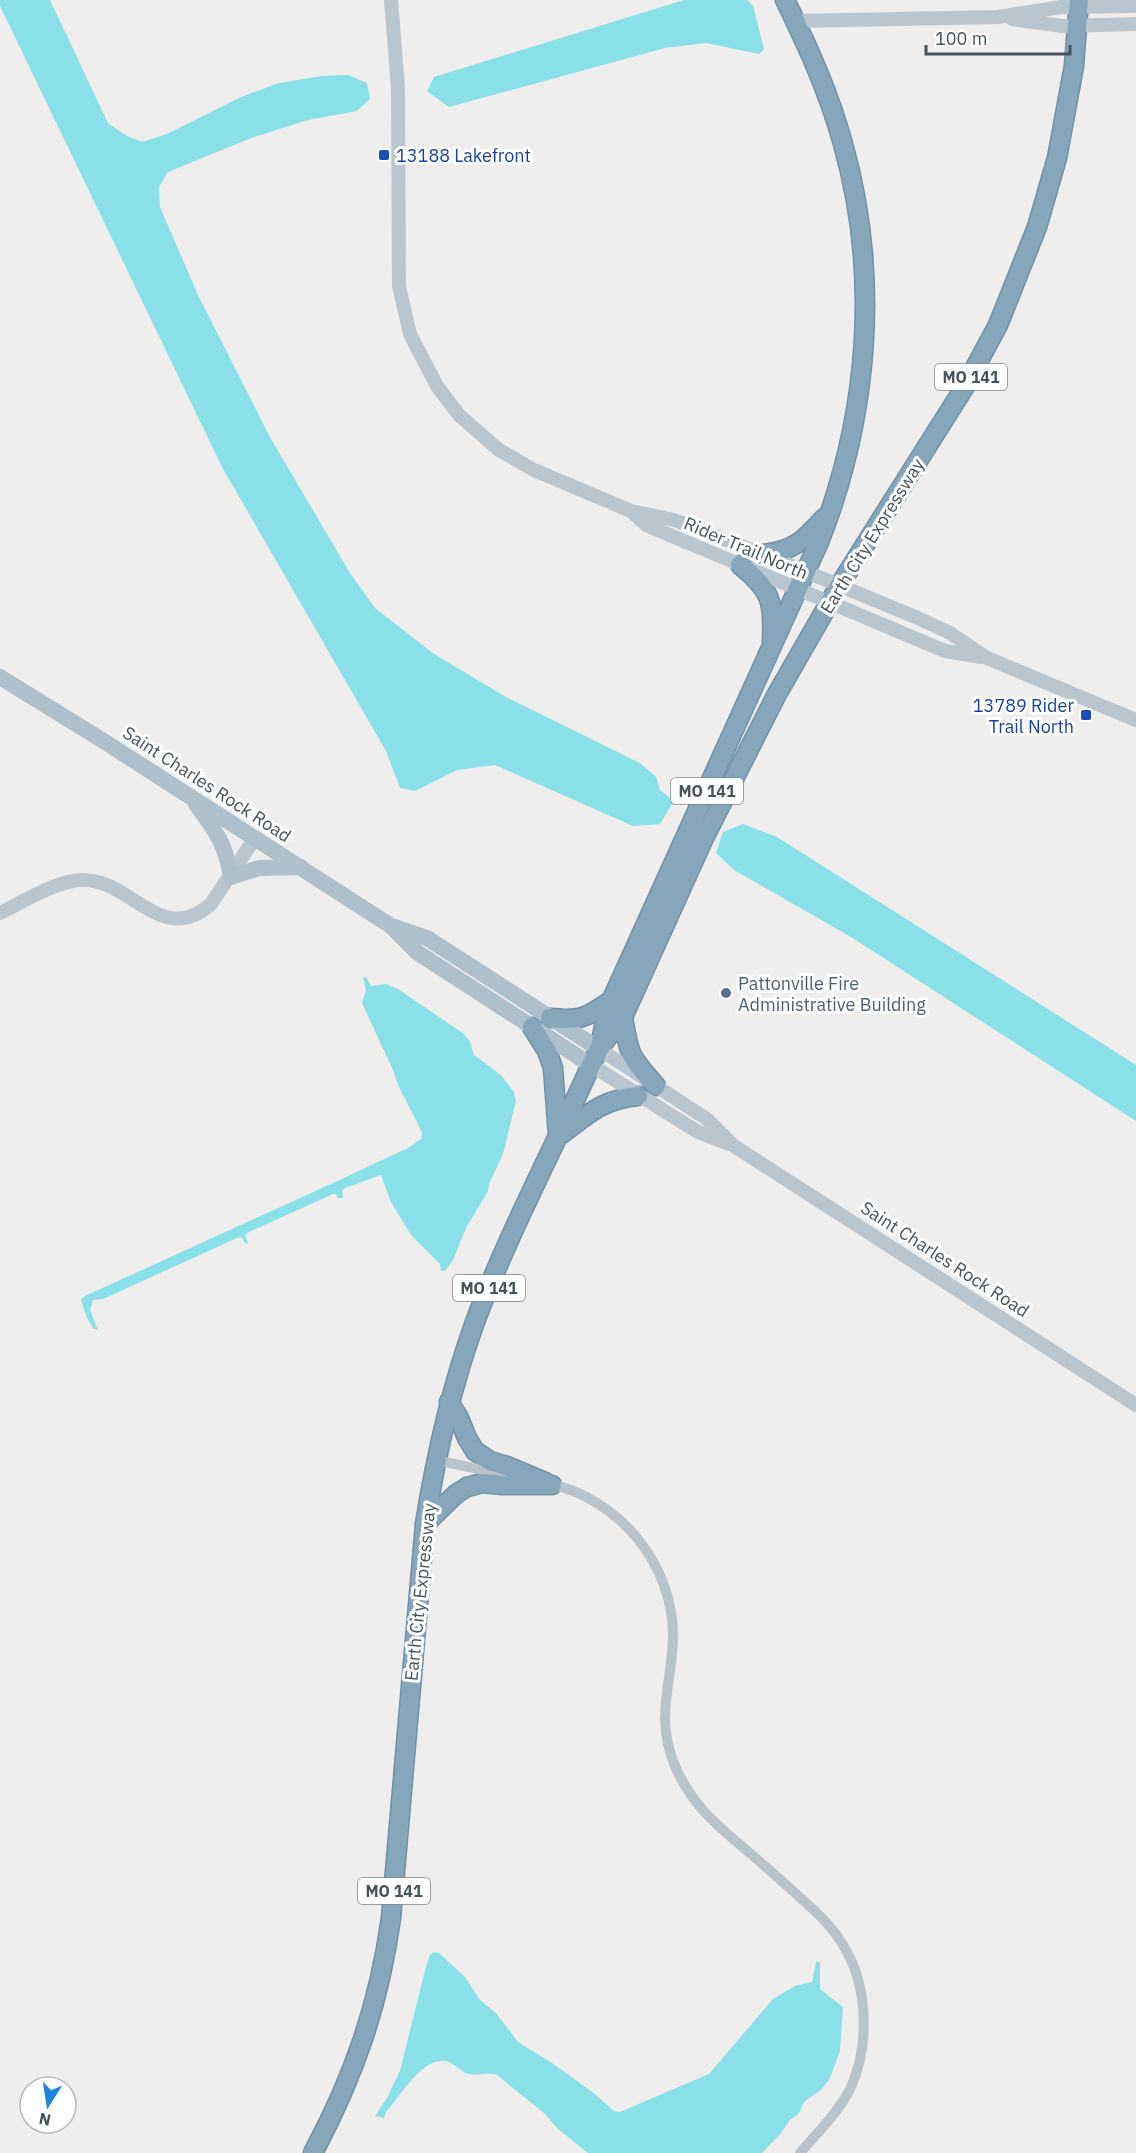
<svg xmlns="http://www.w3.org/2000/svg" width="1136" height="2153" viewBox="0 0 1136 2153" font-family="'IBM Plex Sans',sans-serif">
<rect width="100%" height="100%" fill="#f0eded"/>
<!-- water -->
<g fill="#89e0e9">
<polygon points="0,0 50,0 108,123 127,136 142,142 167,134 241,97 279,83 322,76 348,75 367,83 370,99 357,111 308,120 251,138 168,172 159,187 160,207 198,295 271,439 350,573 375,608 434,654 506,697 640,763 656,777 660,790 674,801 660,824 633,826 495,765 457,770 415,791 400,788 386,751 222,467 0,6"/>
<polygon points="684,0 747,0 753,6 764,49 759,54 706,43 665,48 449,107 427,91 434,77"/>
<polygon points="743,824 777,837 1136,1065 1136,1121 851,937 734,870 716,853 723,832"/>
<polygon points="366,977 371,986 386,984 398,989 464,1034 470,1042 474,1055 501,1075 514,1092 516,1101 503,1154 489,1184 488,1191 466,1228 453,1260 445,1271 441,1271 440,1264 411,1235 391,1202 381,1175 345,1188 342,1191 343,1198 338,1198 336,1194 333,1194 249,1232 245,1235 248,1243 246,1244 241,1237 237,1238 103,1299 93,1300 90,1310 98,1330 93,1328 86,1316 81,1299 85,1296 333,1183 408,1148 421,1139 422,1133 419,1126 398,1085 393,1070 362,1003 366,990 363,978"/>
<path d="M434 1952 440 1954 465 1977 480 2000 496 2013 518 2042 552 2063 595 2094 614 2111 620 2112 709 2074 773 1999 795 1986 812 1982 816 1962H820V1989L843 2007 840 2051 830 2078 823 2088 804 2102 799 2113 790 2120 781 2133 762 2153H588L558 2129 544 2113 497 2075C488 2072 479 2076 469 2074 460 2072 454 2062 445 2061 422 2057 399 2098 386 2112L384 2118 375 2116 387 2098 400 2071 425 1970 430 1955Z"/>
</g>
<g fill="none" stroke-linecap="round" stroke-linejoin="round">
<!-- highway casing -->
<g stroke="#7191a7" stroke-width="21">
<g id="highway">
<path d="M763 554C794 551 804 540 824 518"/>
<path d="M740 565C771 590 774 601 772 641"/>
<path d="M623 1017C629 1055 630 1057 656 1086"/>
<path d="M550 1018C581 1021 586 1018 612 1000"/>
<polyline points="532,1027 547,1051 553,1068 558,1135"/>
<path d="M601 1042 607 1010 819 542C869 416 880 275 843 144 829 93 808 47 785 0"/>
<path d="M562 1134C589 1113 604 1099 638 1096"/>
<polyline points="449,1402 459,1418 467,1438 475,1451 490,1461 507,1466 545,1482"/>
<polyline points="425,1524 456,1494 467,1487 482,1483 503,1485 552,1485"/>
<path d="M313 2153C354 2076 379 2005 391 1918L425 1524C436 1455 451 1388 475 1322 508 1234 553 1150 591 1065L599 1049 623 1017 704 838 777 694 839 586 964 388 998 325 1037 227 1057 158 1074 66 1079 0"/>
</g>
</g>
<!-- street -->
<g stroke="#b9c3ca" stroke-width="10">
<polyline points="435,1460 517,1477"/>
<path d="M547 1483C620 1498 675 1566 673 1640 671 1687 655 1718 675 1766 692 1806 719 1827 751 1854 774 1874 797 1894 819 1915 830 1926 840 1938 847 1952 868 1990 869 2047 851 2087 839 2112 818 2132 800 2153"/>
</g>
<!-- secondary -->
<g stroke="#b9c6cf" stroke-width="14">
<polyline points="391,0 398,88 399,286 410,334 437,386 459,415 499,450 534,470 631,511 674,520 763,554 918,618 950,633 987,658 1136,720"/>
<polyline points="1012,19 1062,26 1136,24"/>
<polyline points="795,21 998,17 1062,7 1136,6"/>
<polyline points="631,511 646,525 945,651 981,657"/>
<path d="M0 913C23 902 56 881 81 880 131 878 161 948 211 904L255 838"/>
<polyline points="599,1049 707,1119 734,1146 1136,1405"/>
<polyline points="591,1065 698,1132 729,1144"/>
</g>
<!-- primary -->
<g stroke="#adc0cc" stroke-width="16">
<polyline points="0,677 102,740 391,926 418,953 591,1065"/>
<path d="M196 804C216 832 225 842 231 877L259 868 301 867"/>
<polyline points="395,927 427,938 599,1049"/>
</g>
<!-- highway -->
<use href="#highway" stroke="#85a6bb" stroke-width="18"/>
</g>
<!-- markers -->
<g fill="#1a4fb4" stroke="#fff" stroke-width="2">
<rect x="378" y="149" width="12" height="12" rx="3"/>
<rect x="1080" y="709" width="12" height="12" rx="3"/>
</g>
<circle fill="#5c6f8a" stroke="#fff" stroke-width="2" cx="726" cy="993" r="6"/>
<g text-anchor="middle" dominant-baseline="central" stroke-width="6" stroke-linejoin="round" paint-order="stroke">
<!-- shield labels -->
<g fill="#fff" stroke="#7e878c" stroke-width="1.5">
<rect x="935" y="364" width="72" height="26" rx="4.5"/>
<rect x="671" y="778" width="72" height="26" rx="4.5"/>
<rect x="453" y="1275" width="72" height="26" rx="4.5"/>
<rect x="358" y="1878" width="72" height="26" rx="4.5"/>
</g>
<g font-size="16" font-weight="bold" fill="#46535a">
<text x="971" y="377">MO 141</text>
<text x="707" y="791">MO 141</text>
<text x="489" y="1288">MO 141</text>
<text x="394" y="1891">MO 141</text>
</g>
<!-- transit labels -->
<g font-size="18" fill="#164399" stroke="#fff" text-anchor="start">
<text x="396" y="155">13188 Lakefront</text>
<text x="1074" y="705" text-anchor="end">13789 Rider<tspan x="1074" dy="21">Trail North</tspan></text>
</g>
<!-- street labels -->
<g font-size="18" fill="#46535a" stroke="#fff">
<text transform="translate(872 536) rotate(-58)">Earth City Expressway</text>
<text transform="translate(746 548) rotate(23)">Rider Trail North</text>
<text transform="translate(207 784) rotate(33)">Saint Charles Rock Road</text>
<text transform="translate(945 1259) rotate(33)">Saint Charles Rock Road</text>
<text transform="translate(420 1592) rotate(-84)">Earth City Expressway</text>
</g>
<!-- service labels -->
<g font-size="18" fill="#4e5e75" stroke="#fff" text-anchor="start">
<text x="738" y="983">Pattonville Fire<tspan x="738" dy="21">Administrative Building</tspan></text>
</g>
</g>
<!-- north arrow -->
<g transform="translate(48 2105) rotate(192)"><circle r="28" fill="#ffffff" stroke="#b5babd" stroke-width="1.5"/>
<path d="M0-4.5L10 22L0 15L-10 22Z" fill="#1d85da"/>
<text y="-9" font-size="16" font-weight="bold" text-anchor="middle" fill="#46535a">N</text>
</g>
<!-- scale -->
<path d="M926 45v9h144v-9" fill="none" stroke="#46535a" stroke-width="3"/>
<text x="935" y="45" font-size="18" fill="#46535a" stroke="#ffffff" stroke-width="4.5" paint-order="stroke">100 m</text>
</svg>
